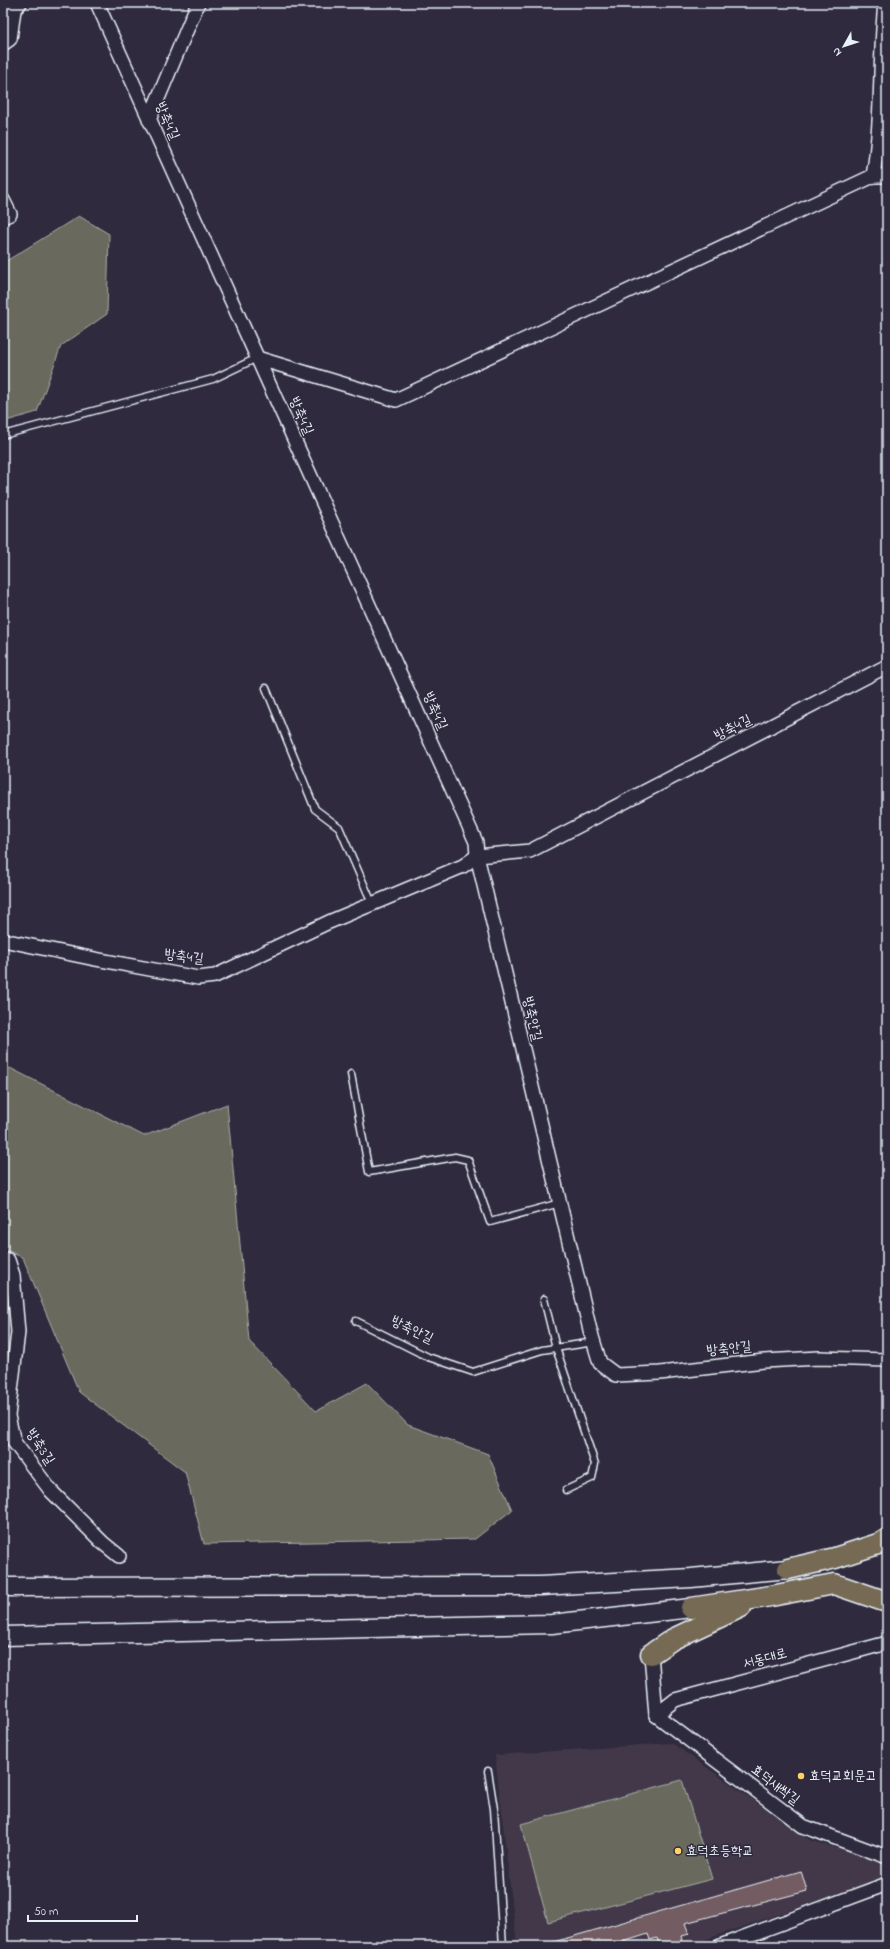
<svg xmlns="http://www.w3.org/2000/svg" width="890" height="1949" viewBox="0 0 890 1949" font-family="'Indie Flower','Poor Story',sans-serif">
<rect width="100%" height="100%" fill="#2f2a3d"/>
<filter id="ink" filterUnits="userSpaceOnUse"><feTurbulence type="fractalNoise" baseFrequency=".025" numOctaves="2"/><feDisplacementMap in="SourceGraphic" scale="8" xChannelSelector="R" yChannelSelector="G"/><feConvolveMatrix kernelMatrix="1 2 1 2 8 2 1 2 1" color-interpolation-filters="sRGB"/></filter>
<g filter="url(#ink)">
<!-- built -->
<polygon fill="#433948" points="672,1743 810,1840 887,1863 887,1877 687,1946 517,1946 495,1755"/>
<!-- green -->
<g fill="#696b5d" stroke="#a8aeaa">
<polygon points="79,216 109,234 107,314 61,346 37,412 3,422 3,263"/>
<polygon points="10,1068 144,1136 227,1104 249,1341 316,1411 367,1383 408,1425 488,1454 512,1510 475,1539 204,1544 185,1472 79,1392 23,1258 3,1248 3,1073"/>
<polygon points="682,1780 712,1879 548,1922 521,1824"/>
</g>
<!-- building -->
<polygon fill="#735c62" stroke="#e8f1f8" points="801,1871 807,1891 685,1923 689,1934 682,1936 683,1940 667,1946 660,1946 657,1938 650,1940 648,1934 611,1946 550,1946 550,1943"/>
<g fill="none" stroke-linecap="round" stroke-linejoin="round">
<!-- lane casing -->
<g stroke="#e8f1f8" stroke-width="9">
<g id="lane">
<polyline points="3,435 213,379 257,358"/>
<polyline points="266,688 315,809 339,827 372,903"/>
<polyline points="351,1074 369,1172 455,1157 468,1160 490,1222 560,1203"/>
<polyline points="544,1299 556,1348 595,1464 592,1478 566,1490"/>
<polyline points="356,1321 428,1357 473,1372 542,1350 594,1342"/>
<polyline points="488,1771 494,1809 503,1946"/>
</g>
</g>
<!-- street casing -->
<g stroke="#e8f1f8" stroke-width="16">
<g id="street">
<polyline points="97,3 476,842 477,856 590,1330 600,1363 616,1375 660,1373 764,1361 819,1358 887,1360"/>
<polyline points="3,44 10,39 14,10 20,3"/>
<polyline points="149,120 198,3"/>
<polyline points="873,176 887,176"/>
<polyline points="3,200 10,214 3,217"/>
<path d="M257 358 396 400 873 176C883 118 879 61 885 3"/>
<polyline points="3,940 95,959 198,978 215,976 329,922 463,866 477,856 530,851 887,666"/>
<polyline points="3,1258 8,1260 13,1275 18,1332 8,1416 14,1442 51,1491 103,1543 119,1556"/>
<polyline points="651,1654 656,1715"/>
<polyline points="656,1715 803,1826 887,1857"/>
<polyline points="656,1715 675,1700 887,1643"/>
<polyline points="720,1946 887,1884"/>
</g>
</g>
<!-- secondary casing -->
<g stroke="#e8f1f8" stroke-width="21">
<g id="secondary">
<polyline points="3,1587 540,1586 691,1578 788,1569"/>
<polyline points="3,1636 552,1624 691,1608"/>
</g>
</g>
<!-- primary casing -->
<g stroke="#e8f1f8" stroke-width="23">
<g id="primary">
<polyline points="788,1569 835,1558 881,1543 887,1539"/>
<polyline points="691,1608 771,1596 834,1584 887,1602"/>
<polyline points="651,1654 673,1639 741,1607"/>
</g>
</g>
<!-- lane -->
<use href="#lane" stroke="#2f2a3d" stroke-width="6"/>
<!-- street -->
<use href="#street" stroke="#2f2a3d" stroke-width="13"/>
<!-- secondary -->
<use href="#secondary" stroke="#2f2a3d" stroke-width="18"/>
<!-- primary -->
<use href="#primary" stroke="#776a54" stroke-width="20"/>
</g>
</g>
<!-- markers -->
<g fill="#ffd166" stroke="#2f2a3d" stroke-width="1.5">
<circle cx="801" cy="1776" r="4"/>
<circle cx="678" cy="1851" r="4"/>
</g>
<g text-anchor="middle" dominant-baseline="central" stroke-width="3" stroke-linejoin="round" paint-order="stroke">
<!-- street labels -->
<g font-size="14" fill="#e8f1f8" stroke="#2f2a3d">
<text transform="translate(167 121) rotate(66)">방축4길</text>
<text transform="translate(301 416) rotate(66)">방축4길</text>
<text transform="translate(435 711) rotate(66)">방축4길</text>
<text transform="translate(733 728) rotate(-27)">방축4길</text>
<text transform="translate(184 957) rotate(7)">방축4길</text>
<text transform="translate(532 1019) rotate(77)">방축안길</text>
<text transform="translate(412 1330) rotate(26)">방축안길</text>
<text transform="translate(729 1349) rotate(-6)">방축안길</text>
<text transform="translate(40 1447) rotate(57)">방축3길</text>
<text transform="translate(765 1659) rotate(-15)">서동대로</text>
<text transform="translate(775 1785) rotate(37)">효덕새싹길</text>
</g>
<!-- poi labels -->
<g font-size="14" fill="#e8f1f8" stroke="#2f2a3d" text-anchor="start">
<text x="809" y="1776">효덕교회문고</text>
<text x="686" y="1851">효덕초등학교</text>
</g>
</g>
<!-- margin -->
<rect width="890" height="1949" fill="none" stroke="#2f2a3d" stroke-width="16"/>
<rect x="8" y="8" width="874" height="1933" fill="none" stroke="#e8f1f8" stroke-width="1.5" filter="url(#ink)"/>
<!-- north arrow -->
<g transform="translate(844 46) rotate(231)" stroke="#2f2a3d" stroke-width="3" paint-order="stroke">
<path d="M0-3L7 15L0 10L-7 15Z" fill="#e8f1f8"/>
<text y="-6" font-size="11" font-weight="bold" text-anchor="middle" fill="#e8f1f8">N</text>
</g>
<!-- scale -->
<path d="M28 1915v6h109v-6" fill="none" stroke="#e8f1f8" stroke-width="2"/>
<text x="34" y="1915" font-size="12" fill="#e8f1f8" stroke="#2f2a3d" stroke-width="3" paint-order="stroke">50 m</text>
</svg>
